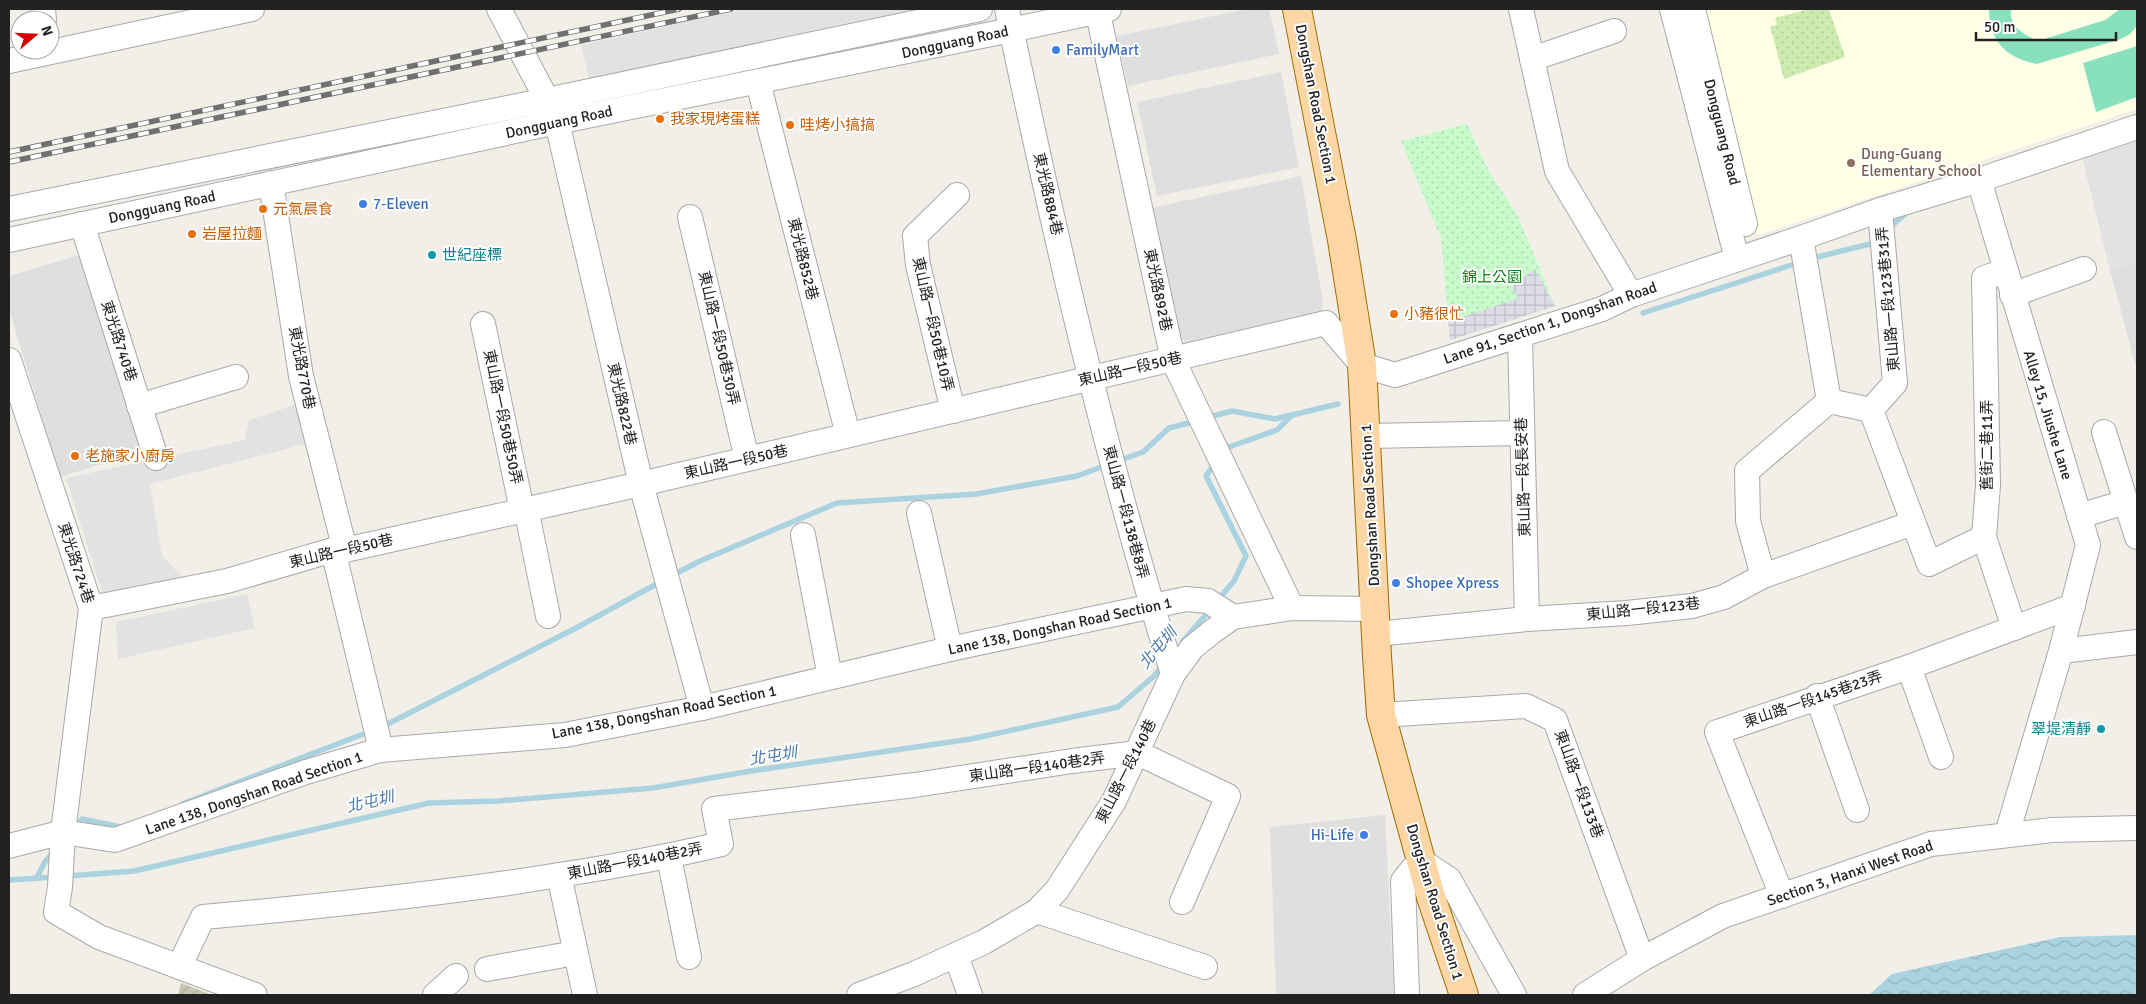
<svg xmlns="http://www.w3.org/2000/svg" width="2146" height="1004" viewBox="0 0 2146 1004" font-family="Signika,'Noto Sans TC',sans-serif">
<defs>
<pattern id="construction-furrows" width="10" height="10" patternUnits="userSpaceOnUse" patternTransform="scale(1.25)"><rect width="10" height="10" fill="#c7c7b4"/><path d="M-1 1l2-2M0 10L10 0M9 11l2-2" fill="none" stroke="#abab9a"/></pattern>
<pattern id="grass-dots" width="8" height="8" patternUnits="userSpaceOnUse" patternTransform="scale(1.25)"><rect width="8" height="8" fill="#cdebb0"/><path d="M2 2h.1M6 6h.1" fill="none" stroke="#b0c997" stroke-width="1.8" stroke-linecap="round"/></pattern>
<pattern id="park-dots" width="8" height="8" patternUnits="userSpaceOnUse" patternTransform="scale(1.25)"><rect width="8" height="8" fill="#c8facc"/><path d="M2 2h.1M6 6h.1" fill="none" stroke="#acd6af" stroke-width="1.8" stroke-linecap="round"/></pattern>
<pattern id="plaza-grid" width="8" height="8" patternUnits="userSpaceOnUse" patternTransform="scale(1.25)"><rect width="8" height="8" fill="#dddde8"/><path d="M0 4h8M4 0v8" fill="none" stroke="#bdbdc7"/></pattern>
<pattern id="water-waves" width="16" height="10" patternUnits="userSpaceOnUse" patternTransform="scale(1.25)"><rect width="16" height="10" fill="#aad3df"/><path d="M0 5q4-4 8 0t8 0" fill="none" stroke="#92b5bf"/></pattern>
</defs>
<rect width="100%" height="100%" fill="#f2efe9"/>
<!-- residential -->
<g fill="#e0dfdf">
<polygon points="1247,9 1269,9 1279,54 1128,86 1117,36"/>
<polygon points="1281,72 1299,167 1157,196 1137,102"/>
<polygon points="1301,176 1323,302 1322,311 1189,344 1176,335 1150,208"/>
<polygon points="86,253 146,450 60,477 9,309 9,276"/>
<polygon points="2137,261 2137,371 2110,270"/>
<polygon points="1385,815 1394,995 1276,995 1270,827"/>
</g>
<!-- education -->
<polygon fill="#ffffe5" points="1693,9 2137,9 2137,109 1759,235 1738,217"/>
<!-- construction -->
<polygon fill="url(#construction-furrows)" points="181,983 212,995 178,995"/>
<!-- grass -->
<polygon fill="url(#grass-dots)" points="1809,9 1829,9 1845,57 1784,79 1770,26 1777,25 1775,18"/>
<!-- park -->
<polygon fill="url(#park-dots)" points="1467,124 1490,173 1518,216 1555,306 1450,340 1441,238 1401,141"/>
<!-- pitch -->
<g fill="#88e0be">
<path d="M1989 9H2011C2009 27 2023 34 2038 41L2105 20 2120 9H2137V26L2130 34 2121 39 2037 64C2006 58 1989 41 1989 9Z"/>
<polygon points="2137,46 2137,97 2096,112 2083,63"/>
</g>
<!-- parking -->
<g fill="#e2e2e2">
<polygon points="745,9 926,9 590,83 581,45"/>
<polygon points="2137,139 2137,261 2110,270 2082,157"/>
<polygon points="303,402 313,425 305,444 150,484 162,556 184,579 109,597 102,592 66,478 245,440 249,420"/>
<polygon points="247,594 255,628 118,659 116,622"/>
</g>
<!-- plaza -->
<polygon fill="url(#plaza-grid)" points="1535,269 1555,306 1450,340 1448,322 1519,298 1512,289 1514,284"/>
<!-- water -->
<polygon fill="url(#water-waves)" points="2137,935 2137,995 1869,995 1892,974 2060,937"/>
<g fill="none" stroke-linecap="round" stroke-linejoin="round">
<!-- stream -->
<g stroke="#aad3df" stroke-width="5.5">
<polyline points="1889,228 1904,215"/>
<polyline points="1809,259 1870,244 1876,239"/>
<polyline points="1643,313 1801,262"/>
<polyline points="1206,418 1232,411 1275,419 1338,404"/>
<polyline points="1224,453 1229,447 1277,430 1292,415"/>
<polyline points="1118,461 1143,452 1169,428 1197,421"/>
<polyline points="1216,462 1206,476 1246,556 1234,581 1217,601"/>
<polyline points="673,575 700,561 837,503 976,494 1077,476 1107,465"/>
<polyline points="1183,641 1210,610"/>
<polyline points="380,728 576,628 662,581"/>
<polyline points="182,804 371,731"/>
<polyline points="75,827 82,819 121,827 124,826"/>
<polyline points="67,876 134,871 429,803 498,801 653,788 751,771 971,739 1118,707 1154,676 1163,665"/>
<polyline points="37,877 45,862 54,851"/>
<polyline points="9,880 55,877"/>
</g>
<!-- minor casing -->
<g stroke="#a9a9a9" stroke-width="26">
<g id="minor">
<polyline points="43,9 44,20"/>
<polyline points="499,9 547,100 557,122 641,484 702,708"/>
<path d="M1007 9C1054 233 1105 456 1173 674"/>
<polyline points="1097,9 1173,360 1292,608"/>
<polyline points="1521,9 1557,171 1631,295"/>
<polyline points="1672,9 1737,259"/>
<polyline points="1693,9 1745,224"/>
<polyline points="1532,59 1614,31"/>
<polyline points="9,61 252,9"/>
<polyline points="758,82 848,435"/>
<polyline points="1979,180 2088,545 2061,651 2007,834"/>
<polyline points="271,183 301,376 345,550"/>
<polyline points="9,209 547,100 980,9"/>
<polyline points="1880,210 1895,383 1871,410 1929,564 1984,537"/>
<polyline points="690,217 747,459"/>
<polyline points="82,224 156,458"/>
<polyline points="1801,238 1829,401"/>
<polyline points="9,240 557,122 1011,30 1109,9"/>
<polyline points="2005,271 1984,278 1988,485 1984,537 2014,628"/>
<polyline points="2012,295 2084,269"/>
<polyline points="483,324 522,510 528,518 548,616"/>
<polyline points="1520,336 1527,619"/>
<polyline points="9,360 91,608 63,832 60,887 56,912 99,937 255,995"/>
<polyline points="139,406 236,377"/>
<polyline points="953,411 918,265 915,236 957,195"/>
<polyline points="2104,432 2137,537"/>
<polyline points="1367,436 1522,433"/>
<polyline points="919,513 950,649"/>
<polyline points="2079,516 2126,502"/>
<polyline points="803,535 830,677"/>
<polyline points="333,550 378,737 380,750"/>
<polyline points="1763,576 1748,521 1747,471 1829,401 1871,410"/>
<polyline points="91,608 227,581 333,550 345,550 641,484 1326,323 1362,365 1395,375 1602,309 1631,295 1801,238 1880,210 1979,180 2137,127"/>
<polyline points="1376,634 1527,619 1627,613 1692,606 1724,597 1763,576 1913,523"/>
<polyline points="2061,651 2137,642"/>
<polyline points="1909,667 1941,757"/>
<polyline points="1817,696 1857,810"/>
<polyline points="1381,715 1526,706 1555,720 1642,959"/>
<polyline points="1138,753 1228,796 1182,902"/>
<polyline points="9,846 63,832 115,840 306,772 380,750 565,735 702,708 950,649 1186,599 1208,601 1233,617"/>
<polyline points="669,857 689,957"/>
<polyline points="559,875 585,995"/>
<polyline points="1782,896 1717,732 1909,667 2073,606"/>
<polyline points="1037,911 1205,967"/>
<polyline points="956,955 970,995"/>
<path d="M179 967 203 917C305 908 407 897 508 883 580 872 651 861 721 844L714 809 915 785 1072 761 1138 753"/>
<polyline points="487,969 575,953"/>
<polyline points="435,995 456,976"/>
<polyline points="859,995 914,974 984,942 1037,911 1057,890 1114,801 1173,674 1192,648 1213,631 1233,617 1292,608 1375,609"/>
<polyline points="1407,995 1403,881 1420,860 1449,879 1514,995"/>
<polyline points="1585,995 1642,959 1723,916 1931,844 2052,830 2137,828"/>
</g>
</g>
<!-- major casing -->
<g stroke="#a06b00" stroke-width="30">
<polyline id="major" points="1297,9 1342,240 1362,365 1377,656 1381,715 1431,897 1464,995"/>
</g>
<!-- minor -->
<use href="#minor" stroke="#fff" stroke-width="24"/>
<!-- major -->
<use href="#major" stroke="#fcd6a4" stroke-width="28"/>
<!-- rail casing -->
<g stroke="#707070" stroke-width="5.5">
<g id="rail">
<polyline points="9,152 679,9"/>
<polyline points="9,162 731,9"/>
</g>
</g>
<!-- rail -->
<use href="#rail" stroke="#fff" stroke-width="4" stroke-dasharray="11" stroke-linecap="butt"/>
</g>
<!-- markers -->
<g fill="#3f7fe0" stroke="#fff" stroke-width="2">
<circle cx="1056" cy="50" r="5"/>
<circle cx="363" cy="204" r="5"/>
<circle cx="1396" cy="583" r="5"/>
<circle cx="1364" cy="835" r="5"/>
</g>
<g fill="#e8710a" stroke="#fff" stroke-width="2">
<circle cx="660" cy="119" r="5"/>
<circle cx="790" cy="125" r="5"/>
<circle cx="263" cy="209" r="5"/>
<circle cx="192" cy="234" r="5"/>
<circle cx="1394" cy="314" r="5"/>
<circle cx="75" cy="456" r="5"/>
</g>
<circle fill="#8d6e63" stroke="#fff" stroke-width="2" cx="1851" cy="163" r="5"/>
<g fill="#0f9aa8" stroke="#fff" stroke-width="2">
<circle cx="432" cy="255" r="5"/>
<circle cx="2101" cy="729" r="5"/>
</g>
<g text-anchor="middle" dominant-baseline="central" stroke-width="4" stroke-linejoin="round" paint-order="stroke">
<!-- street labels -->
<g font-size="15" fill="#222" stroke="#fff">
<text transform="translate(955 42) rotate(-12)">Dongguang Road</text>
<text transform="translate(1316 104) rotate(79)">Dongshan Road Section 1</text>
<text transform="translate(559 122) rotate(-12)">Dongguang Road</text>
<text transform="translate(1722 132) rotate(76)">Dongguang Road</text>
<text transform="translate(1048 194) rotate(77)">東光路884巷</text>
<text transform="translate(162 207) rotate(-12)">Dongguang Road</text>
<text transform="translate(803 259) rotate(76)">東光路852巷</text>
<text transform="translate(1158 290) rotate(78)">東光路892巷</text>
<text transform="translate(1888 299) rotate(-95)">東山路一段123巷31弄</text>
<text transform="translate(1550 323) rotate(-19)">Lane 91, Section 1, Dongshan Road</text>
<text transform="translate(933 324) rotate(77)">東山路一段50巷10弄</text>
<text transform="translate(719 338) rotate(77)">東山路一段50巷30弄</text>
<text transform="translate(119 341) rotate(72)">東光路740巷</text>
<text transform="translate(302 368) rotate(79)">東光路770巷</text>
<text transform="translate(1130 369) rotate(-13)">東山路一段50巷</text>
<text transform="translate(622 404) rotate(77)">東光路822巷</text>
<text transform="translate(2048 415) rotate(73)">Alley 15, Jiushe Lane</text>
<text transform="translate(503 417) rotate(78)">東山路一段50巷50弄</text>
<text transform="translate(1987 445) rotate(-90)">舊街二巷11弄</text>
<text transform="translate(736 462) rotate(-13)">東山路一段50巷</text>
<text transform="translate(1523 477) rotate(-92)">東山路一段長安巷</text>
<text transform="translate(1370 505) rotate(-93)">Dongshan Road Section 1</text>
<text transform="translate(1126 512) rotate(75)">東山路一段138巷8弄</text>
<text transform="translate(341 551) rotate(-13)">東山路一段50巷</text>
<text transform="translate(76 563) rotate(72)">東光路724巷</text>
<text transform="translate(1643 609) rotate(-6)">東山路一段123巷</text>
<text transform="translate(1060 626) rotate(-12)">Lane 138, Dongshan Road Section 1</text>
<text transform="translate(1813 699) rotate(-19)">東山路一段145巷23弄</text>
<text transform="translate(664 712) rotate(-11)">Lane 138, Dongshan Road Section 1</text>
<text transform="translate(1037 767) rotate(-8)">東山路一段140巷2弄</text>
<text transform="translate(1126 771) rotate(-63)">東山路一段140巷</text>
<text transform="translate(1579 784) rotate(70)">東山路一段133巷</text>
<text transform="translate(254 793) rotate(-19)">Lane 138, Dongshan Road Section 1</text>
<text transform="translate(635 861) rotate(-11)">東山路一段140巷2弄</text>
<text transform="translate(1850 873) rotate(-19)">Section 3, Hanxi West Road</text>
<text transform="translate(1435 902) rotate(73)">Dongshan Road Section 1</text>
</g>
<!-- shop labels -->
<g font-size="15" fill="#366cbe" stroke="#fff" text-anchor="start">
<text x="1066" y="50">FamilyMart</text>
<text x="373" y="204">7-Eleven</text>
<text x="1406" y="583">Shopee Xpress</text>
<text x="1354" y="835" text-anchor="end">Hi-Life</text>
</g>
<!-- food labels -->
<g font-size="15" fill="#c56008" stroke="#fff" text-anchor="start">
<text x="670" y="119">我家現烤蛋糕</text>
<text x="800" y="125">哇烤小搞搞</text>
<text x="273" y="209">元氣晨食</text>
<text x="202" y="234">岩屋拉麵</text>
<text x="1404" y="314">小豬很忙</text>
<text x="85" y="456">老施家小廚房</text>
</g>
<!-- education labels -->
<g font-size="15" fill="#785e54" stroke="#fff" text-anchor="start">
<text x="1861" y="154">Dung-Guang<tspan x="1861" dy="17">Elementary School</tspan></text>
</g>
<!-- culture labels -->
<g font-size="15" fill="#0d838f" stroke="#fff" text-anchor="start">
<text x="442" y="255">世紀座標</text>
<text x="2091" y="729" text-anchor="end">翠堤清靜</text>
</g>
<!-- park labels -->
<g font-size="15" fill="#0c8416" stroke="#fff">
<text x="1492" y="277">錦上公園</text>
</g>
<!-- water labels -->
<g font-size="16" font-style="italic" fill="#4a7aab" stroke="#fff">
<text transform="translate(1158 648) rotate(-49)">北屯圳</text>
<text transform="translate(773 756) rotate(-9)">北屯圳</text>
<text transform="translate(370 802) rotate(-13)">北屯圳</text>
</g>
</g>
<!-- border -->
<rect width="2146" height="1004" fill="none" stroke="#222222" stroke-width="20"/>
<!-- north arrow -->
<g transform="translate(35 35) rotate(71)"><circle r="24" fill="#ffffff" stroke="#a7a7a7"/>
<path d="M0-4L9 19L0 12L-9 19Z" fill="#d40000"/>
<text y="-8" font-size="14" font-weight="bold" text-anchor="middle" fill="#222222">N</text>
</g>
<!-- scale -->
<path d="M1976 32v8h140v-8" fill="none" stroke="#222222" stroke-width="2.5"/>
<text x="1984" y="32" font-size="15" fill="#222222" stroke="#ffffff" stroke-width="4" paint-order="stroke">50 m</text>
</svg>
